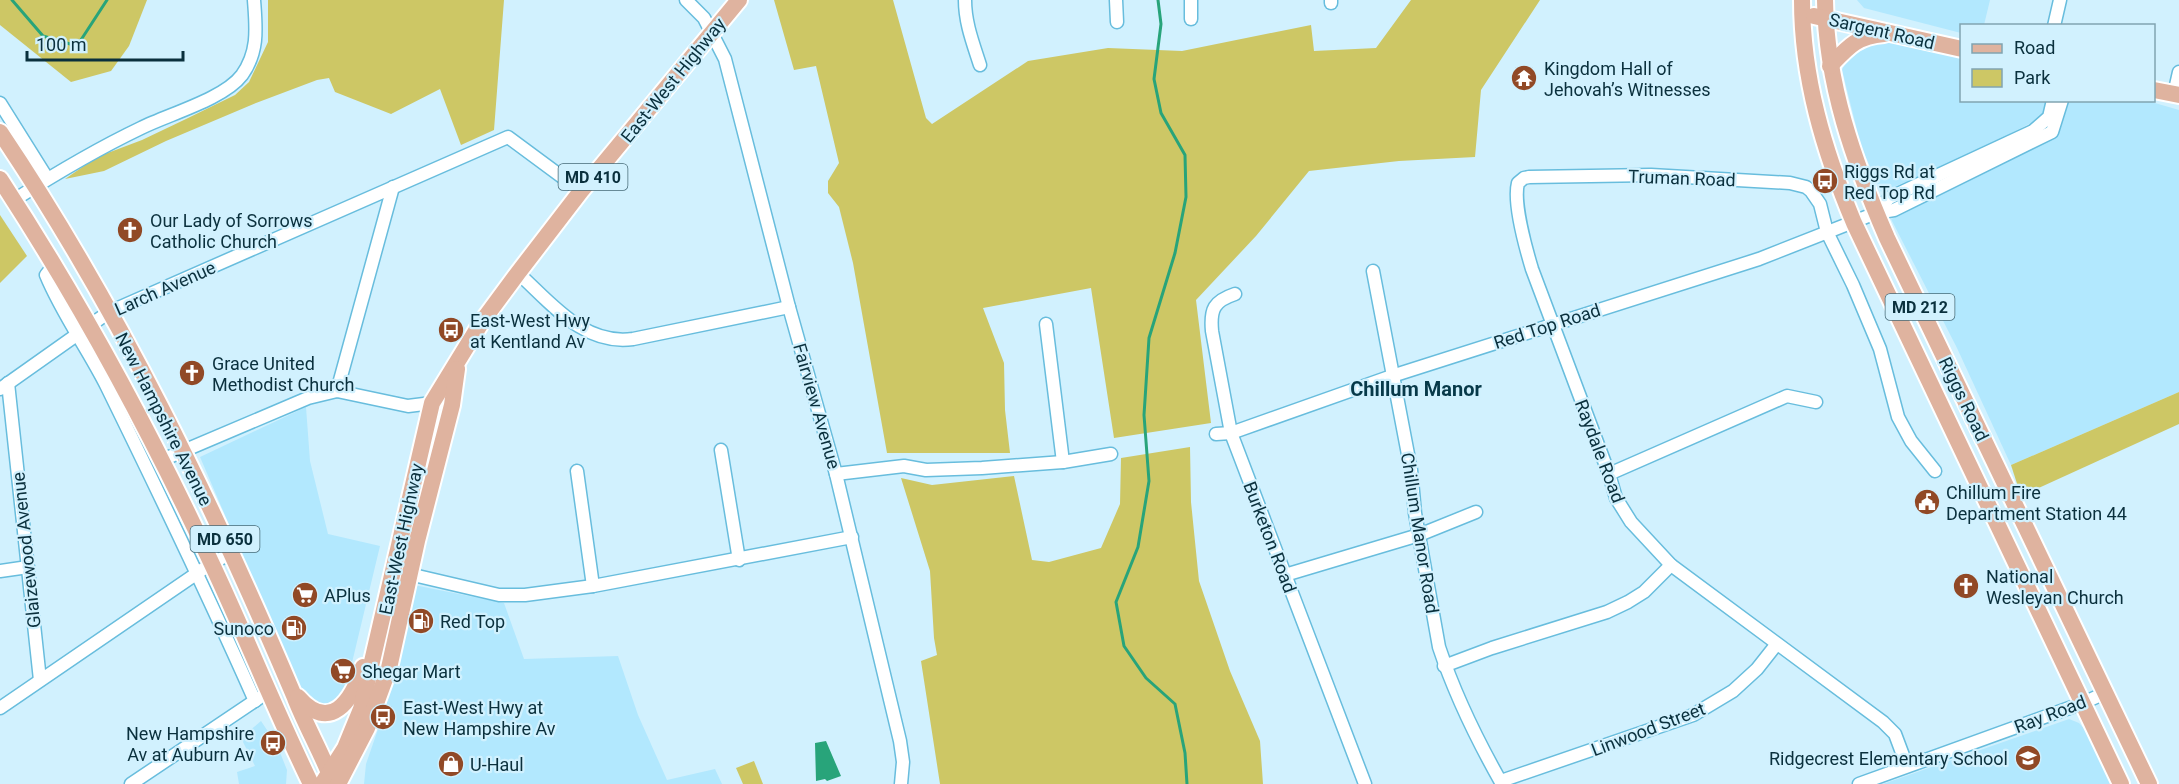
<svg xmlns="http://www.w3.org/2000/svg" width="2179" height="784" viewBox="0 0 2179 784" font-family="Roboto,sans-serif">
<rect width="100%" height="100%" fill="#d1f1fe"/>
<!-- built -->
<g fill="#b2e8fe">
<polygon points="1857,0 1990,0 1984,25 1962,26 1961,33 1864,8"/>
<polygon points="1878,36 1961,54 1962,100 2046,101 2042,117 1962,159 1881,192 1861,146 1842,70 1853,45"/>
<polygon points="2068,101 2148,101 2179,110 2179,392 2011,465 1957,348 1891,219 1967,182 2046,138"/>
<polygon points="306,407 310,461 328,534 380,546 344,696 322,710 308,703 297,683 200,457"/>
<polygon points="414,585 504,603 524,659 618,656 638,715 667,780 715,769 722,784 364,784 366,764 386,706"/>
<polygon points="2069,719 2079,723 2088,733 2112,784 1883,784"/>
<polygon points="261,721 277,745 287,770 286,784 239,784 237,772 255,766 241,738"/>
</g>
<!-- green -->
<g fill="#cdc765">
<polygon points="0,0 147,0 129,46 111,71 71,82 0,25"/>
<polygon points="268,0 504,0 494,130 461,145 440,89 391,114 335,92 329,78 317,80 256,103 166,141 104,171 65,179 97,157 142,140 186,119 235,95 249,82 268,42"/>
<polygon points="774,0 893,0 926,118 932,124 1028,61 1108,48 1182,51 1311,25 1314,51 1376,48 1411,0 1540,0 1481,90 1475,157 1399,161 1309,171 1256,236 1196,300 1211,423 1114,438 1091,288 983,308 1004,363 1005,410 1010,453 887,453 853,263 839,207 828,193 828,181 839,163 816,66 794,70"/>
<polygon points="0,215 27,256 0,283"/>
<polygon points="2179,392 2179,424 2021,496 2011,465"/>
<polygon points="1190,447 1191,502 1199,581 1230,671 1260,741 1263,784 940,784 921,661 937,655 934,638 930,571 901,478 932,485 1014,476 1032,560 1049,562 1101,548 1120,504 1121,458"/>
<polygon points="754,761 763,784 743,784 736,768"/>
</g>
<!-- water -->
<polygon fill="#28a47a" points="826,741 841,776 827,781 825,779 816,781 815,743"/>
<g fill="none" stroke-linecap="round" stroke-linejoin="round">
<!-- stream -->
<g stroke="#28a47a" stroke-width="3">
<polyline points="12,0 43,36 77,46 107,0"/>
<polyline points="1158,0 1161,24 1154,79 1161,113 1185,155 1186,197 1175,253 1149,338 1144,415 1149,481 1138,547 1116,602 1124,646 1146,678 1175,704 1185,753 1187,784"/>
</g>
<!-- minor casing -->
<g stroke="#68bddd" stroke-width="15">
<g id="minor">
<polyline points="686,0 704,18 725,59 789,307 836,474 900,741 903,762 901,784"/>
<path d="M965 0C965 23 973 43 980 65"/>
<polyline points="1116,0 1117,22"/>
<polyline points="1191,0 1191,19"/>
<polyline points="1331,0 1331,3"/>
<polyline points="2054,26 2060,0"/>
<polyline points="2174,94 2179,72"/>
<polyline points="0,103 47,178"/>
<path d="M14 200C55 174 97 149 141 128 169 114 224 99 242 75 259 51 256 28 254 0"/>
<polyline points="1876,213 1889,198 2033,131 2049,117 2053,100"/>
<path d="M53 266 46 275C62 314 88 349 107 387 158 491 208 595 255 701"/>
<path d="M1373 271 1411 470 1415 513 1439 647C1455 695 1477 740 1502 784"/>
<path d="M518 273C551 303 584 346 633 339L789 307"/>
<path d="M1235 294C1214 301 1210 309 1212 331L1231 433 1365 784"/>
<polyline points="1046,324 1063,462"/>
<polyline points="8,383 40,680"/>
<polyline points="0,389 109,312 508,137 581,191"/>
<polyline points="337,391 393,187"/>
<polyline points="1216,434 1231,433 1392,376 1759,259 1876,213 1894,210 2052,132 2062,100"/>
<polyline points="721,450 739,560"/>
<polyline points="162,460 308,398 337,391 408,406 432,403"/>
<polyline points="577,471 593,586"/>
<polyline points="836,474 904,466 926,470 982,468 1063,462 1111,454"/>
<polyline points="1609,474 1787,396 1816,402"/>
<polyline points="0,571 28,567"/>
<polyline points="409,574 499,595 525,595 593,586 852,537"/>
<polyline points="1285,575 1419,535 1476,512"/>
<polyline points="1444,666 1492,648 1607,612 1628,602 1644,592 1671,565"/>
<polyline points="0,708 212,563 232,553"/>
<path d="M1907 766 1895 734 1883 722 1671 565 1631 522 1616 498 1609 474 1532 269C1526 249 1513 202 1518 183L1524 178 1529 177 1651 175 1790 183 1806 187 1811 191 1820 204 1827 232 1853 285 1880 349 1898 417 1911 441 1935 471"/>
<polyline points="1501,781 1693,715 1733,691 1757,669 1776,645"/>
<polyline points="131,784 259,698"/>
<polyline points="1859,784 2083,703 2105,693"/>
</g>
</g>
<!-- major casing -->
<g stroke="#fff" stroke-width="20">
<g id="major">
<path d="M1802 0C1802 78 1824 151 1854 223L2121 784"/>
<path d="M1825 0C1826 84 1854 162 1887 238L2149 784"/>
<polyline points="1814,16 1962,49"/>
<path d="M1830 66C1848 47 1857 36 1884 34"/>
<polyline points="2154,90 2179,95"/>
<path d="M0 132C119 309 212 502 295 698 306 726 321 752 332 780"/>
<path d="M0 179C79 300 149 429 210 560 245 634 275 710 311 784"/>
<path d="M298 697C330 734 352 701 363 667"/>
<polyline points="322,784 345,748 361,709 432,403 481,323 518,273 581,191 739,0"/>
<polyline points="338,784 367,728 389,668 417,541 452,405 457,369"/>
</g>
</g>
<!-- minor -->
<use href="#minor" stroke="#fff" stroke-width="12"/>
<!-- major -->
<use href="#major" stroke="#dfb39f" stroke-width="16"/>
</g>
<!-- icons -->
<defs>
<g id="temple-disc" transform="scale(1.35)"><circle r="9.5" fill="#914926" stroke="#d1f1fe"/><path d="M0-6L5-2H3V0L6.5 2.5H4V6H1.5V3h-3V6H-4V2.5H-6.5L-3 0V-2H-5Z" fill="#fff"/></g>
<g id="bus-disc" transform="scale(1.35)"><circle r="9.5" fill="#914926" stroke="#d1f1fe"/><path d="M-5-6H5V4H4V6H2V4H-2V6H-4V4H-5ZM-3.5-4V0h7V-4ZM-3.5 1.2v1.5H-2V1.2ZM2 1.2v1.5H3.5V1.2Z" fill="#fff"/></g>
<g id="church-disc" transform="scale(1.35)"><circle r="9.5" fill="#914926" stroke="#d1f1fe"/><path d="M-1.2-6h2.4v3.5h3.3v2.4h-3.3V6h-2.4V-.1h-3.3v-2.4h3.3Z" fill="#fff"/></g>
<g id="civic-disc" transform="scale(1.35)"><circle r="9.5" fill="#914926" stroke="#d1f1fe"/><path d="M-.6-6.5H3V-4.5H.6V-3L4-1V1h2V6H-6V1h2V-1L-.6-3ZM-1.2 2.5V6h2.4V2.5Z" fill="#fff"/></g>
<g id="supermarket-disc" transform="scale(1.35)"><circle r="9.5" fill="#914926" stroke="#d1f1fe"/><path d="M-6-5.5h2.5l.6 2H6L4.5 2H-2.5L-4.4-4H-6ZM-1.5 3.2a1.3 1.3 0 1 0 .1 0ZM3 3.2a1.3 1.3 0 1 0 .1 0Z" fill="#fff"/></g>
<g id="fuel-disc" transform="scale(1.35)"><circle r="9.5" fill="#914926" stroke="#d1f1fe"/><path d="M-5.5-6h7V0h2V4h1.3V-2.5L3-4.5l.8-.8L6-3V5H2.5V1h-1V6h-7ZM-4.2-4.7v3.2H.2V-4.7Z" fill="#fff"/></g>
<g id="school-disc" transform="scale(1.35)"><circle r="9.5" fill="#914926" stroke="#d1f1fe"/><path d="M0-5L7-2L0 1L-7-2ZM-4 1L0 2.5L4 1V4Q0 6-4 4Z" fill="#fff"/></g>
<g id="shop-disc" transform="scale(1.35)"><circle r="9.5" fill="#914926" stroke="#d1f1fe"/><path d="M-5-2.5h2.3a2.7 3.5 0 0 1 5.4 0H5L5.5 6h-11ZM-1.5-2.5h3a1.5 2.3 0 0 0-3 0Z" fill="#fff"/></g>
</defs>
<g fill-rule="evenodd">
<use href="#temple-disc" x="1524" y="78"/>
<use href="#bus-disc" x="1825" y="181"/>
<use href="#church-disc" x="130" y="230"/>
<use href="#bus-disc" x="451" y="330"/>
<use href="#church-disc" x="192" y="373"/>
<use href="#civic-disc" x="1927" y="502"/>
<use href="#church-disc" x="1966" y="586"/>
<use href="#supermarket-disc" x="305" y="595"/>
<use href="#fuel-disc" x="421" y="621"/>
<use href="#fuel-disc" x="294" y="628"/>
<use href="#supermarket-disc" x="343" y="671"/>
<use href="#bus-disc" x="383" y="717"/>
<use href="#bus-disc" x="273" y="743"/>
<use href="#school-disc" x="2028" y="758"/>
<use href="#shop-disc" x="451" y="764"/>
</g>
<g text-anchor="middle" dominant-baseline="central" stroke-width="4.5" stroke-linejoin="round" paint-order="stroke">
<!-- shield labels -->
<g fill="#d1f1fe" stroke="#466a77" stroke-width="1.5">
<rect x="558.5" y="164" width="69" height="26" rx="4.5"/>
<rect x="1885.5" y="294" width="69" height="26" rx="4.5"/>
<rect x="190.5" y="526" width="69" height="26" rx="4.5"/>
</g>
<g font-size="16" font-weight="bold" fill="#0a303d">
<text x="593" y="177">MD 410</text>
<text x="1920" y="307">MD 212</text>
<text x="225" y="539">MD 650</text>
</g>
<!-- street labels -->
<g font-size="18" fill="#0a303d" stroke="#d1f1fe">
<text transform="translate(1882 31) rotate(13)">Sargent Road</text>
<text transform="translate(673 80) rotate(-51)">East-West Highway</text>
<text transform="translate(1682 178) rotate(2)">Truman Road</text>
<text transform="translate(165 288) rotate(-24)">Larch Avenue</text>
<text transform="translate(1547 326) rotate(-18)">Red Top Road</text>
<text transform="translate(1964 399) rotate(64)">Riggs Road</text>
<text transform="translate(817 406) rotate(74)">Fairview Avenue</text>
<text transform="translate(164 419) rotate(63)">New Hampshire Avenue</text>
<text transform="translate(1600 451) rotate(69)">Raydale Road</text>
<text transform="translate(1420 533) rotate(81)">Chillum Manor Road</text>
<text transform="translate(1270 537) rotate(69)">Burketon Road</text>
<text transform="translate(401 539) rotate(-78)">East-West Highway</text>
<text transform="translate(26 550) rotate(-96)">Glaizewood Avenue</text>
<text transform="translate(2050 714) rotate(-21)">Ray Road</text>
<text transform="translate(1648 729) rotate(-21)">Linwood Street</text>
</g>
<!-- poi labels -->
<g font-size="18" fill="#0a303d" stroke="#d1f1fe" text-anchor="start">
<text x="1544" y="68">Kingdom Hall of<tspan x="1544" dy="21">Jehovah’s Witnesses</tspan></text>
<text x="1844" y="171">Riggs Rd at<tspan x="1844" dy="21">Red Top Rd</tspan></text>
<text x="150" y="220">Our Lady of Sorrows<tspan x="150" dy="21">Catholic Church</tspan></text>
<text x="470" y="320">East-West Hwy<tspan x="470" dy="21">at Kentland Av</tspan></text>
<text x="212" y="363">Grace United<tspan x="212" dy="21">Methodist Church</tspan></text>
<text x="1946" y="492">Chillum Fire<tspan x="1946" dy="21">Department Station 44</tspan></text>
<text x="1986" y="576">National<tspan x="1986" dy="21">Wesleyan Church</tspan></text>
<text x="324" y="595">APlus</text>
<text x="440" y="621">Red Top</text>
<text x="274" y="628" text-anchor="end">Sunoco</text>
<text x="362" y="671">Shegar Mart</text>
<text x="403" y="707">East-West Hwy at<tspan x="403" dy="21">New Hampshire Av</tspan></text>
<text x="254" y="733" text-anchor="end">New Hampshire<tspan x="254" dy="21">Av at Auburn Av</tspan></text>
<text x="2008" y="758" text-anchor="end">Ridgecrest Elementary School</text>
<text x="470" y="764">U-Haul</text>
</g>
<!-- neighbourhood labels -->
<g font-size="20" font-weight="bold" fill="#073949" stroke="#d1f1fe">
<text x="1416" y="389">Chillum Manor</text>
</g>
</g>
<!-- legend -->
<rect x="1960" y="24" width="195" height="78" fill="#d1f1fe" stroke="#81a4b1" stroke-width="1.5"/>
<rect x="1972" y="44" width="30" height="9" fill="#dfb39f" stroke="#81a4b1" stroke-width="1.5"/>
<text x="2014" y="54" font-size="18" fill="#0a303d">Road</text>
<rect x="1972" y="69" width="30" height="18" fill="#cdc765" stroke="#81a4b1" stroke-width="1.5"/>
<text x="2014" y="84" font-size="18" fill="#0a303d">Park</text>
<!-- scale -->
<path d="M27 51v9h156v-9" fill="none" stroke="#0a303d" stroke-width="3"/>
<text x="36" y="51" font-size="18" fill="#0a303d" stroke="#d1f1fe" stroke-width="4.5" paint-order="stroke">100 m</text>
</svg>
